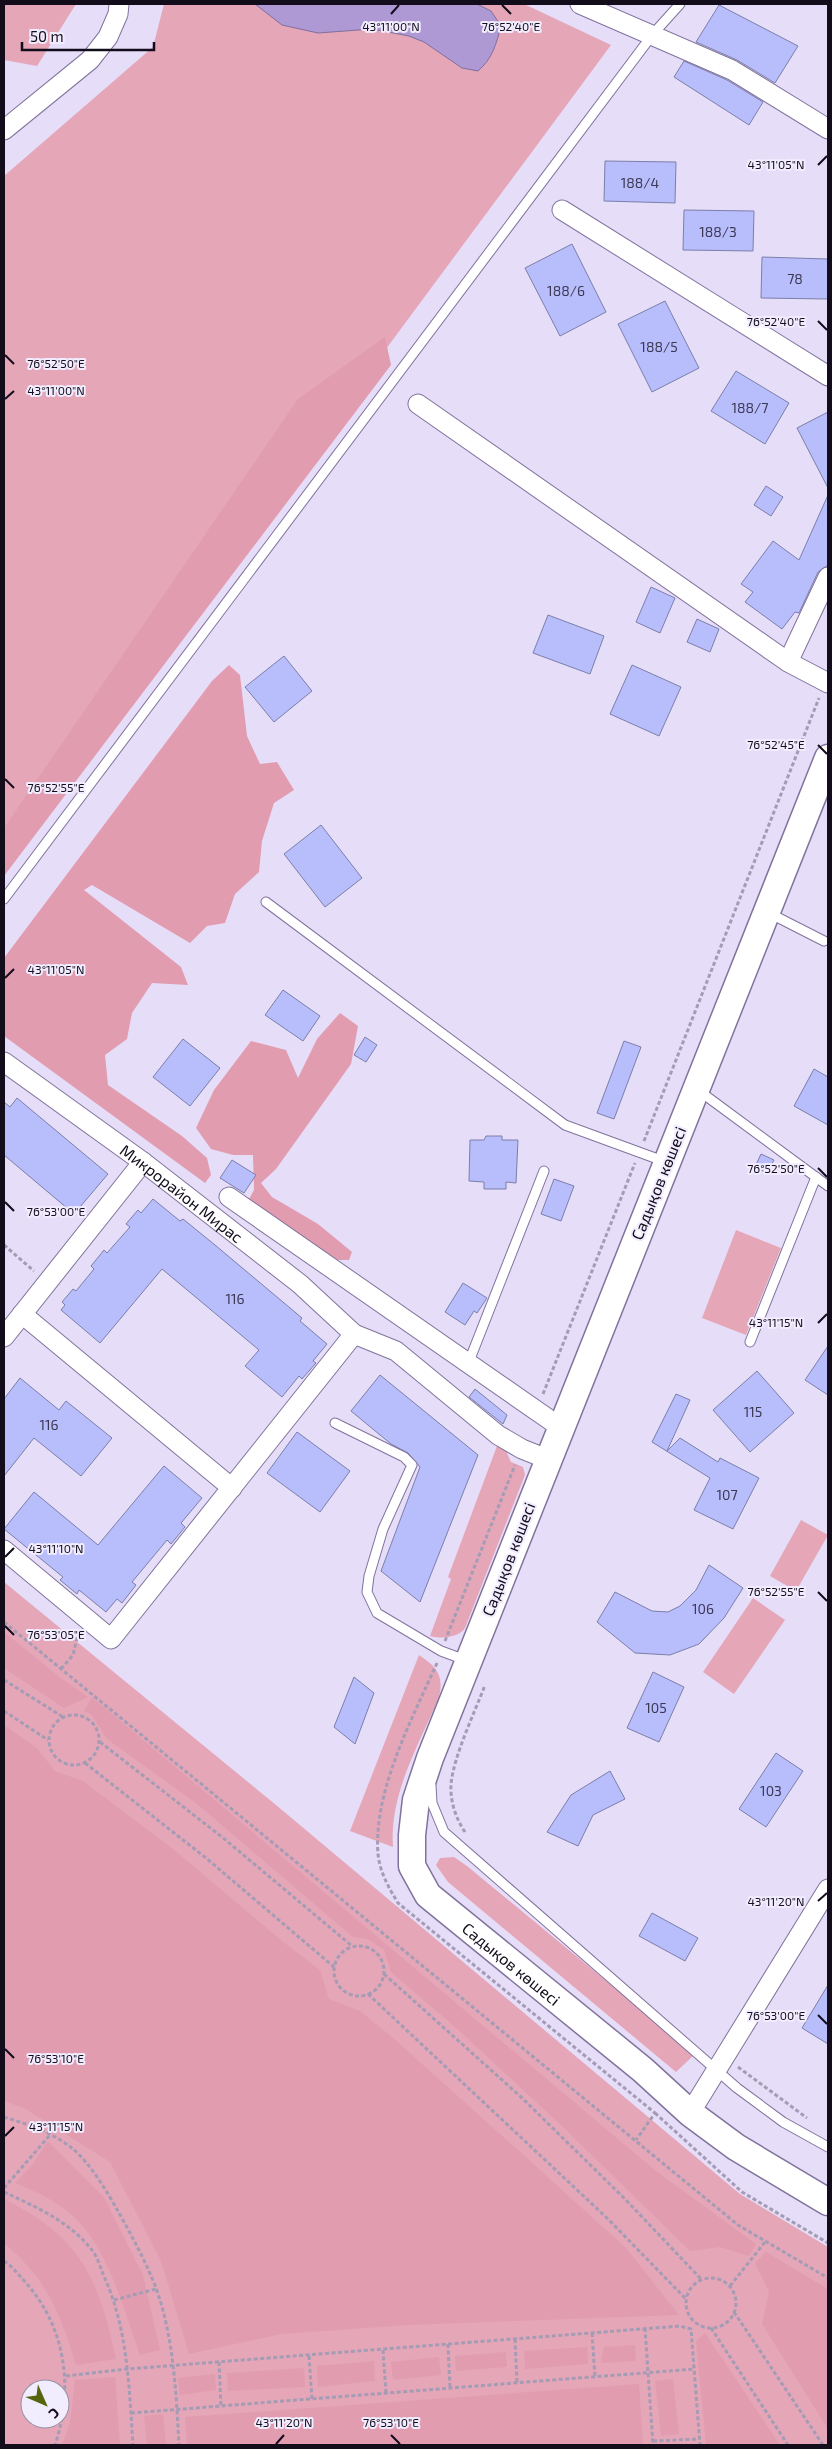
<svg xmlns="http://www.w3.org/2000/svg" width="832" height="2449" viewBox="0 0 832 2449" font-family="'Exo 2',sans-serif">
<rect width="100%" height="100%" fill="#e6ddf9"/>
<!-- green -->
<g fill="#e5a6b8" fill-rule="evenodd">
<polygon points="4,4 76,4 37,66 4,60"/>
<polygon points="164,4 524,4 611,45 4,865 4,176 153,47"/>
<polygon points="736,1230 781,1248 746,1335 702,1318"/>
<path d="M497 1446 506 1451 511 1462 523 1467 525 1475 465 1628C458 1638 441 1639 430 1636L451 1579 448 1577Z"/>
<polygon points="801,1520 828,1535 796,1591 770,1576"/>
<path d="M4 1582 276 1805 740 2194 828 2247V2445H4ZM30 2389H60V2419H30Z"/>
<polygon points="753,1598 785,1620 734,1694 703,1672"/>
<path d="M419 1655C437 1667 444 1675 439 1697 419 1745 389 1794 393 1847L350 1831Z"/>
<polygon points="454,1857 467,1866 695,2054 676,2072 448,1882 436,1865 440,1858"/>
</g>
<!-- forest -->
<g fill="#e29cb0">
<polygon points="385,337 391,365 4,876 4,828 298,399"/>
<polygon points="229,665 240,675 247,736 260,764 277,762 294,790 274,803 262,841 259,872 235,894 225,923 207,926 190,943 92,885 84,890 181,967 188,985 152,983 132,1013 127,1039 105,1055 108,1085 182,1136 207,1158 211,1175 205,1183 4,1036 4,958 212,681"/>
<polygon points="340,1013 358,1026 351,1064 276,1169 261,1183 272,1197 318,1224 352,1252 349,1260 338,1260 248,1201 254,1190 253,1155 233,1155 211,1149 196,1128 214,1090 251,1041 286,1050 298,1078 317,1039"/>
<polygon points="4,1632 62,1679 88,1697 64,1708 4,1668"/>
<polygon points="92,1697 656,2171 756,2244 749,2256 720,2247 690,2251 561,2125 454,2026 391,1972 384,1950 368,1939 353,1937 197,1804 107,1739 91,1714 84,1711"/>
<polygon points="4,1725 37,1748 55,1771 83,1781 173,1849 282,1941 320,1970 329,1999 360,2011 392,2037 519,2151 626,2248 679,2315 409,2325 282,2334 189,2354 161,2261 110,2162 24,2108 4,2101"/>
<path d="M48 2141 104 2197 143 2275 160 2350 140 2355C125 2313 109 2252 77 2220 60 2203 38 2192 15 2183L33 2164Z"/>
<path d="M4 2199C81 2237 99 2279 116 2359L76 2365C61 2314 46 2278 4 2243Z"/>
<polygon points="766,2252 828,2289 828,2429 762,2324 769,2292 755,2263"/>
<polygon points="705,2333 780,2445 706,2445 696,2341"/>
<polygon points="635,2345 636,2361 601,2363 604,2347"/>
<polygon points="587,2347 588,2364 525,2369 524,2351"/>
<polygon points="506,2352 507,2367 456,2371 455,2356"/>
<polygon points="439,2357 441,2375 393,2380 391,2362"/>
<polygon points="374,2361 375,2381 318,2387 317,2366"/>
<polygon points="304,2368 305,2387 228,2391 227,2373"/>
<polygon points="215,2374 216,2390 180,2395 178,2378"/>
<polygon points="115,2377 120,2445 62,2445 70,2423 75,2380"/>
<polygon points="673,2379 679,2434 661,2436 655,2381"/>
<polygon points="639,2384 643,2445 187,2445 185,2417"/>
<polygon points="163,2414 166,2445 147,2445 144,2416"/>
</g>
<!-- water -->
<path fill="#ae99d5" stroke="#7f6f9d" d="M255 4H477L491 11 501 26C496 44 493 58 478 71L462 68 424 42 409 36 372 29 318 33 282 25Z"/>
<!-- building -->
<g fill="#b8bdfc" stroke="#7b7fa9">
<polygon points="719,5 798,46 775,83 737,60 696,42"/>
<polygon points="684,61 727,80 763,102 749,125 674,77"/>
<polygon points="605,161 676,162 675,203 604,201"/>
<polygon points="684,210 754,211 753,251 683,250"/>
<polygon points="572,244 606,312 560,336 525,268"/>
<polygon points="762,257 828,259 828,299 761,298"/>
<polygon points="665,301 699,368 652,392 618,324"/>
<polygon points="736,371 789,403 765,444 711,411"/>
<polygon points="828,412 828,488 797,428"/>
<polygon points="766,486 783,497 771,516 754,505"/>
<polygon points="828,495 828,565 818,572 799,613 795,612 782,629 745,602 753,592 741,584 773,541 799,560"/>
<polygon points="651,587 675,598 660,633 636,622"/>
<polygon points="548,615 604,636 590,674 533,653"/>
<polygon points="697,619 719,629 710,652 687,642"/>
<polygon points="284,656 312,691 274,722 245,687"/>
<polygon points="632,665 681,687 659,736 610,714"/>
<polygon points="321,825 362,878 325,907 284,854"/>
<polygon points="283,990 320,1016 303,1041 265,1015"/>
<polygon points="365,1037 377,1045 366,1062 354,1055"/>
<polygon points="183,1039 220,1068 190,1106 153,1077"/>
<polygon points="624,1041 641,1047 614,1119 597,1113"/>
<polygon points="814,1069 828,1077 828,1125 794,1106"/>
<polygon points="17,1098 108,1174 74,1214 4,1155 4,1102 10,1107"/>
<polygon points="486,1136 502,1136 502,1140 518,1140 516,1183 506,1182 506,1189 484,1189 484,1182 469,1181 470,1140 484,1140"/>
<polygon points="761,1154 774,1160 767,1173 755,1167"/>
<polygon points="232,1160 256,1175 244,1193 220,1178"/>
<polygon points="554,1179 574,1186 561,1221 541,1214"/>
<polygon points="153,1199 180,1221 183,1219 215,1245 302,1318 300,1321 327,1344 313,1361 316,1363 302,1379 299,1376 282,1397 245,1366 259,1350 162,1269 100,1343 61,1310 65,1305 62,1302 73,1289 76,1291 94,1269 91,1266 104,1250 107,1253 130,1227 126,1224 138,1210 141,1213"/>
<polygon points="463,1283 487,1298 477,1313 474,1311 465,1325 445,1312"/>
<polygon points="828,1346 828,1395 805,1380"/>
<polygon points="757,1371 794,1413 750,1452 713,1410"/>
<polygon points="380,1375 478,1455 420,1602 381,1571 420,1467 408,1453 391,1444 351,1411"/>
<polygon points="20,1378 59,1410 66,1401 112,1438 81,1476 34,1438 4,1476 4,1399"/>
<polygon points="475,1389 507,1415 503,1424 469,1397"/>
<polygon points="676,1394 690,1400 667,1451 680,1438 718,1462 720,1458 759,1478 733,1529 694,1510 710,1478 652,1442"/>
<polygon points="297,1432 350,1471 320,1512 267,1473"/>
<polygon points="164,1466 202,1498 181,1523 185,1527 171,1544 167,1540 132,1582 136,1585 122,1603 117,1599 106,1612 79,1590 77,1594 60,1580 63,1577 4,1529 34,1492 98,1545"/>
<polygon points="709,1565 743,1588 724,1618 699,1644 670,1655 635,1653 597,1622 615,1592 652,1611 668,1612 680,1606 696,1590"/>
<polygon points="653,1672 684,1687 659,1742 627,1728"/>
<polygon points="354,1677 374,1693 355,1744 334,1727"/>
<polygon points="776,1753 803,1771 766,1827 739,1809"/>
<polygon points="610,1771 625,1799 593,1815 578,1846 547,1832 571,1795"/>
<polygon points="652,1913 698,1938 685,1961 639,1936"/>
<polygon points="828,1985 828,2044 802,2028"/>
</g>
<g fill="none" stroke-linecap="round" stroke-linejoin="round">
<!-- lane casing -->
<g stroke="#81739c" stroke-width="11">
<g id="lane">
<polyline points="4,899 653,34 680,4"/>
<polyline points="266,902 565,1125 666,1162"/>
<polyline points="769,913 824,941"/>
<polyline points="698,1090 828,1186"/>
<polyline points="750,1342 816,1177"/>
<polyline points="468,1364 544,1171"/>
<polyline points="335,1423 404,1457 412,1465 383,1529 369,1576 367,1592 377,1613 441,1651 468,1661"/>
<polyline points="431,1785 432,1803 444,1832 737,2088 783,2122 828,2147"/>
</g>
</g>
<!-- street casing -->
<g stroke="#81739c" stroke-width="21">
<g id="street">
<polyline points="580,4 732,70 828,129"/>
<polyline points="4,130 90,60 108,37 118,14 119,4"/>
<polyline points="562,210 828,376"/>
<polyline points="418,404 788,662"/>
<polyline points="828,577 788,662 828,683"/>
<path id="s1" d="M4 1062 143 1162 300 1284 354 1334 396 1351 498 1435 522 1449 547 1459"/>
<polyline points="229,1197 560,1427"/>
<polyline points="22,1314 232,1488"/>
<polyline points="4,1337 143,1162"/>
<polyline points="4,1550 111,1639 354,1334"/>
<polyline points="690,2113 828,1889"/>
</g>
</g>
<!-- secondary casing -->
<g stroke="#81739c" stroke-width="29">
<g id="secondary">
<path id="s2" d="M828 758 430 1758 416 1800 412 1835V1866L428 1895 643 2070 690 2113 736 2147 828 2202"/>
</g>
</g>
<!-- path -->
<g stroke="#a49cb4" stroke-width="3" stroke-dasharray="4 2.5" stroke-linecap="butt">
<polyline points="644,1141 819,698"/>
<polyline points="4,1245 34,1271"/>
<polyline points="543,1394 635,1163"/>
<polyline points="4,1622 738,2225 828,2278"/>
<polyline points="445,1641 515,1465"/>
<path d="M437 1663C412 1719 373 1792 378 1854 380 1873 389 1888 398 1903L655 2113 636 2140"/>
<polyline points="61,1669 73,1655 78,1634"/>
<polyline points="4,1680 63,1717"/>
<polyline points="4,1711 48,1740"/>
<circle cx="74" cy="1740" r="25"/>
<polyline points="100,1742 222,1837 352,1946"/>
<polyline points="85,1763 206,1858 334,1967"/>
<path d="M465 1832C456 1819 450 1801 451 1785 453 1757 475 1712 485 1685"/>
<circle cx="359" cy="1971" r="25"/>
<polyline points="384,1974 521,2097 625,2199 702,2280"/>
<polyline points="368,1994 607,2218 686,2299"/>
<polyline points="738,2067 807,2118"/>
<polyline points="655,2113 742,2192 828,2243"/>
<path d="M4 2117C27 2124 54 2133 73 2149 90 2163 108 2193 119 2213 133 2238 146 2262 156 2288 174 2338 176 2393 179 2445"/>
<polyline points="4,2188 50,2135"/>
<path d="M4 2192C36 2207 69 2221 92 2250 97 2256 100 2266 103 2274 128 2328 129 2387 133 2445"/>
<path d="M4 2261C12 2266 19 2275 26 2283 66 2328 74 2389 55 2445"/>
<circle cx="711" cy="2303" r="25"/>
<polyline points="730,2286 765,2242"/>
<polyline points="114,2300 156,2289"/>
<polyline points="734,2312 823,2445"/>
<polyline points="645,2328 653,2445"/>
<polyline points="711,2328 788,2445"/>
<polyline points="592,2333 595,2377"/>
<polyline points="515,2339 517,2383"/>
<polyline points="448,2344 450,2388"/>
<polyline points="383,2350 386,2393"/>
<polyline points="309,2356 312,2399"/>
<polyline points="219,2362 221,2406"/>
<polyline points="66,2376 127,2369 680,2326 691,2329 700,2445"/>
<polyline points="131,2413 694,2369"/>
<polyline points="653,2441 699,2439"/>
</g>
<!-- lane -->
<use href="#lane" stroke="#fff" stroke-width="9"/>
<!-- street -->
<use href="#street" stroke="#fff" stroke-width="19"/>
<!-- secondary -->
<use href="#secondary" stroke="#fff" stroke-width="26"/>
</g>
<!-- ticks -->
<path fill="none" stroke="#120c1b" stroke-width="2" d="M502 5 511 14M391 14 399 5M818 165 827 156M818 321 827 330M5 355 14 364M5 399 14 391M818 745 827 754M5 779 14 788M5 978 14 969M818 1168 827 1177M5 1202 14 1211M818 1323 827 1314M5 1557 14 1548M818 1592 827 1601M5 1626 14 1635M818 1901 827 1893M818 2015 827 2024M5 2049 14 2058M5 2136 14 2127M391 2435 400 2444M276 2444 284 2435"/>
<g text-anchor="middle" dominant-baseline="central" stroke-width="4" stroke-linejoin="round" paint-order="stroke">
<!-- number labels -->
<g font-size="14" fill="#3c3853">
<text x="640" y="182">188/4</text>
<text x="718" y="231">188/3</text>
<text x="795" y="278">78</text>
<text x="566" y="290">188/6</text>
<text x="659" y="346">188/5</text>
<text x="750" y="407">188/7</text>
<text x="235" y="1298">116</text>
<text x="753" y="1411">115</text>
<text x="49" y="1424">116</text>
<text x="727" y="1494">107</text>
<text x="703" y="1608">106</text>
<text x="656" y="1707">105</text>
<text x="771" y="1790">103</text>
</g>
<!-- street labels -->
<g font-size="16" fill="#120c1b" stroke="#f2ecff">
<text transform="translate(658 1183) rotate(-68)">Садықов көшесі</text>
<text stroke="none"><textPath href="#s1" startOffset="221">Микрорайон Мирас</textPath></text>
<text transform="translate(508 1559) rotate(-69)">Садықов көшесі</text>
<text stroke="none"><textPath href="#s2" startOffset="1328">Садықов көшесі</textPath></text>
</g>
</g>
<g font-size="12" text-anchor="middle" fill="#120c1b" stroke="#f2ecff" stroke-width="4" stroke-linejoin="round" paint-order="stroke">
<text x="391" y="31">43°11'00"N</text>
<text x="511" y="31">76°52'40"E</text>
<text x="776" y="169">43°11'05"N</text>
<text x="776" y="326">76°52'40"E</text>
<text x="56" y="368">76°52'50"E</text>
<text x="56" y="395">43°11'00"N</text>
<text x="776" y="749">76°52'45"E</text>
<text x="56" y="792">76°52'55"E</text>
<text x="56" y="974">43°11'05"N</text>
<text x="776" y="1173">76°52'50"E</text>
<text x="56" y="1216">76°53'00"E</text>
<text x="776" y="1327">43°11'15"N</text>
<text x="56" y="1553">43°11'10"N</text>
<text x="776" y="1596">76°52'55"E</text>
<text x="56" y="1639">76°53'05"E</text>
<text x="776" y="1906">43°11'20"N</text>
<text x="776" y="2020">76°53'00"E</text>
<text x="56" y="2063">76°53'10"E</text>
<text x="56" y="2131">43°11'15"N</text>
<text x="284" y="2427">43°11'20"N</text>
<text x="391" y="2427">76°53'10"E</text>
</g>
<!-- border -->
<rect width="832" height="2449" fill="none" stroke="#120c1b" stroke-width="10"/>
<!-- north arrow -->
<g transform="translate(45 2404) rotate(135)"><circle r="24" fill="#f2ecff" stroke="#9892a4"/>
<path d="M0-4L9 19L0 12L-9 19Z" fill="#55650e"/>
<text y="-8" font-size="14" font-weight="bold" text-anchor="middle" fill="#120c1b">С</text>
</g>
<!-- scale -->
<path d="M22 42v8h132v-8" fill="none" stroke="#120c1b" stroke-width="2.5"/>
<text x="30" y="42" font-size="15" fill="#120c1b" stroke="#f2ecff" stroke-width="4" paint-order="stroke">50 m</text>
</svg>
